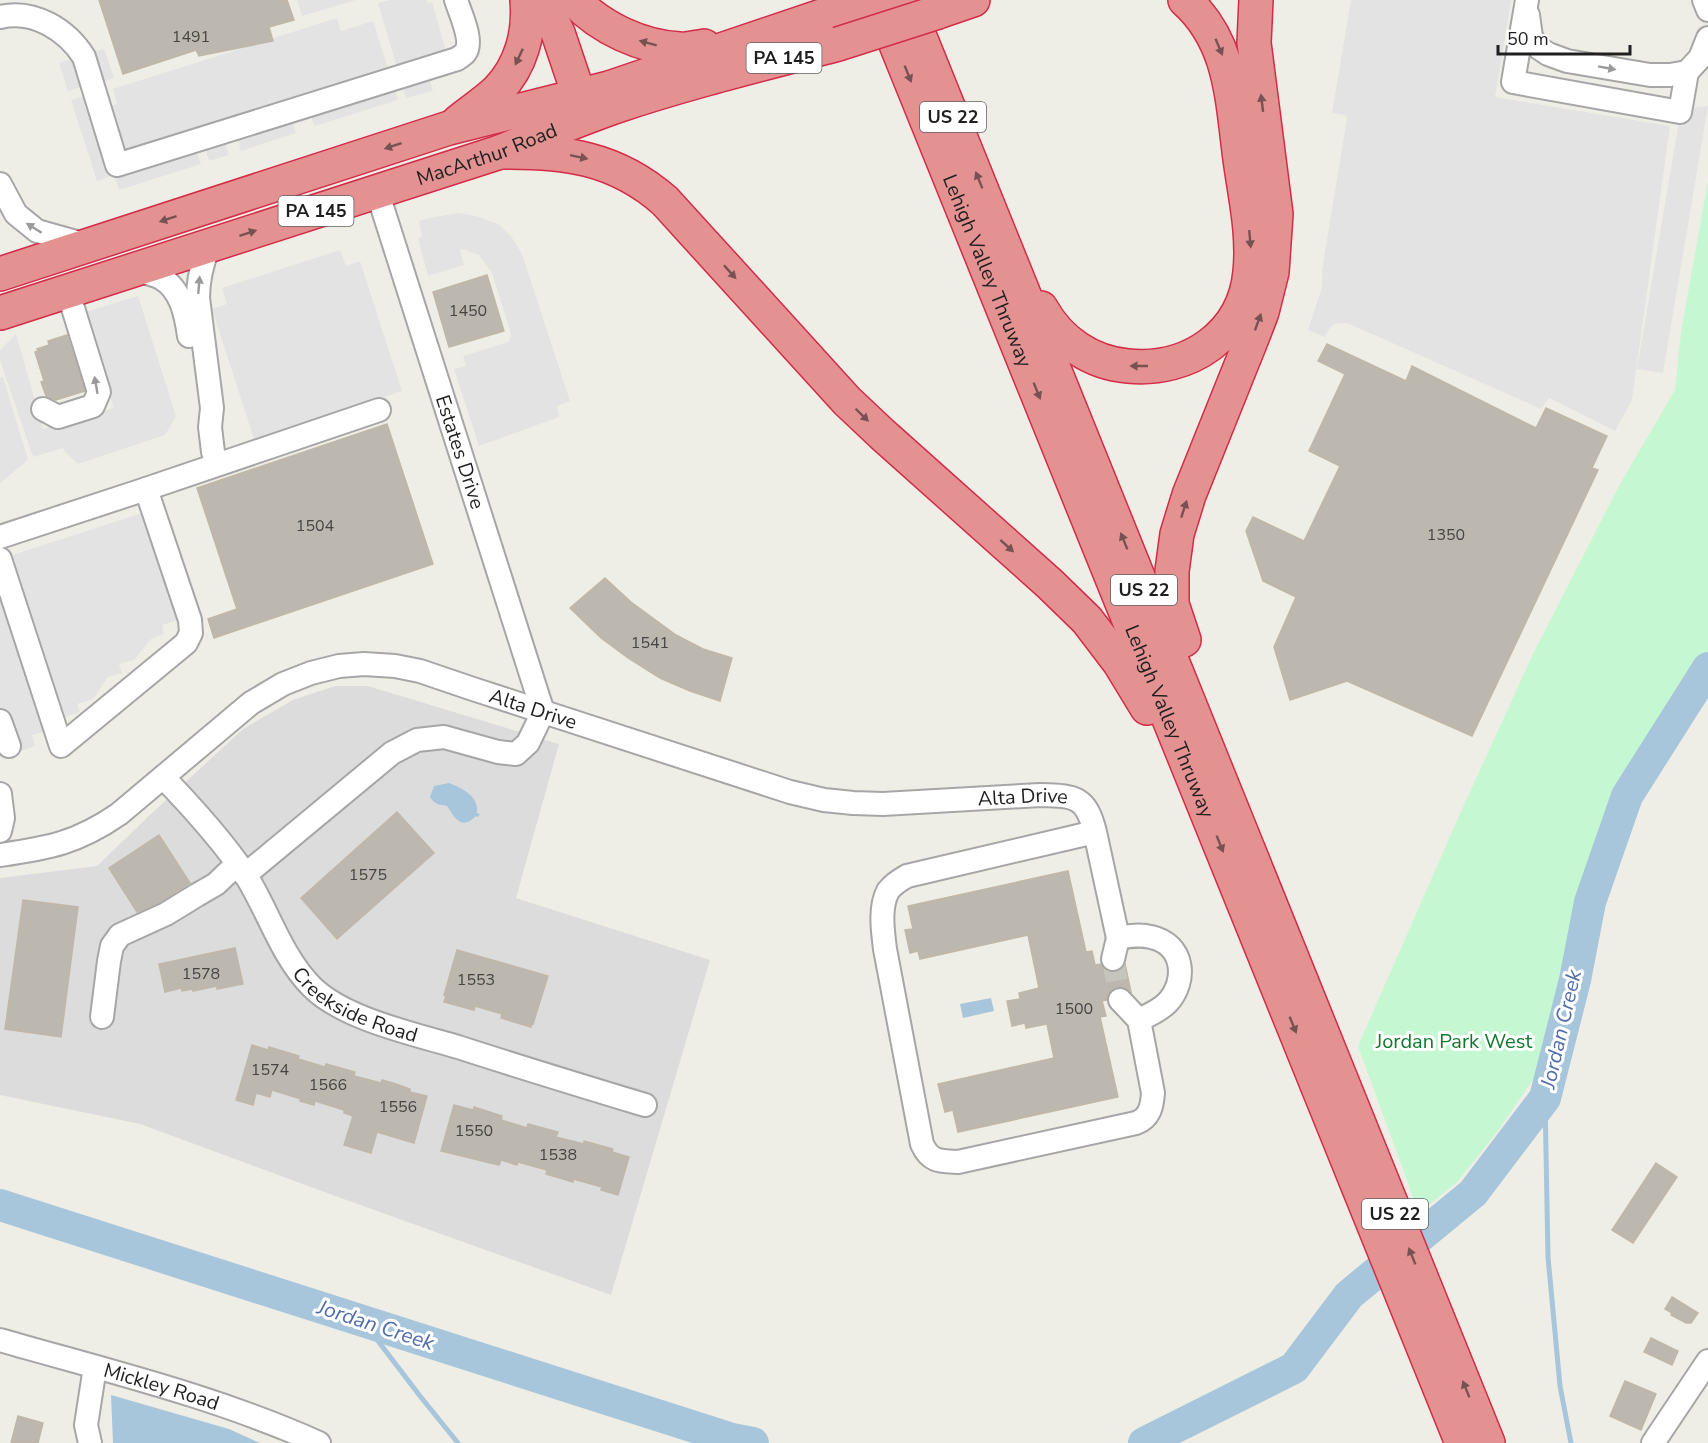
<svg xmlns="http://www.w3.org/2000/svg" width="1708" height="1443" viewBox="0 0 1708 1443" font-family="'Nunito Sans',sans-serif">
<rect width="100%" height="100%" fill="#efeee6"/>
<!-- residential -->
<polygon fill="#dddcdc" points="335,686 368,686 559,744 516,898 710,960 611,1295 327,1193 140,1124 0,1095 0,878 97,866 151,814 243,729 293,700"/>
<!-- park -->
<polygon fill="#c5f7d2" points="1708,181 1708,652 1666,714 1622,788 1590,874 1555,1017 1534,1078 1497,1132 1457,1182 1419,1213 1358,1046 1459,816 1533,654 1620,484 1675,390 1681,332"/>
<!-- parking -->
<g fill="#e3e3e3">
<polygon points="297,0 356,0 302,16"/>
<polygon points="390,0 427,0 428,3 432,2 451,69 428,75 433,91 406,98 378,3"/>
<polygon points="1351,0 1511,0 1495,97 1670,126 1632,400 1615,431 1549,398 1541,409 1347,323 1334,324 1329,329 1325,337 1308,330 1322,287 1322,270 1347,118 1345,115 1332,113"/>
<polygon points="337,18 341,31 373,21 398,100 315,126 310,114 292,120 296,133 241,151 237,137 225,141 229,155 209,161 205,147 196,150 201,164 119,190 114,175 97,181 71,100 87,95 84,86 68,91 59,63 104,49 114,78 101,83 109,107 117,104 113,89"/>
<polygon points="1708,106 1663,373 1637,369 1681,109"/>
<polygon points="458,213 476,216 498,224 511,236 522,254 570,401 557,406 559,417 479,446 454,369 466,366 463,356 509,342 511,334 492,273 479,255 462,249 460,250 464,265 428,276 418,238 422,237 419,221 429,218"/>
<polygon points="340,250 346,266 360,261 402,391 254,439 212,309 227,304 222,288"/>
<polygon points="138,296 176,416 165,435 78,464 64,451 63,448 33,457 0,360 0,350 16,334 43,429 114,408 82,313"/>
<polygon points="3,377 28,460 0,483 0,378"/>
<polygon points="161,507 195,615 162,625 164,634 151,639 134,660 119,664 122,673 108,677 93,699 77,704 80,712 67,716 47,731 32,735 35,746 3,758 0,748 0,559"/>
</g>
<!-- water -->
<g fill="#a8c6db">
<path d="M449 783C462 788 479 796 477 813L480 814 478 817 476 816C461 831 455 818 447 806 438 804 435 805 430 797L434 786Z"/>
<polygon points="991,998 994,1011 963,1018 960,1004"/>
<polygon points="111,1395 229,1429 260,1443 113,1443"/>
</g>
<g fill="none" stroke-linecap="round" stroke-linejoin="round">
<!-- stream -->
<g stroke="#a8c6db" stroke-width="5">
<polyline points="1545,1098 1548,1257 1560,1386 1571,1443"/>
<polyline points="362,1320 420,1396 458,1443"/>
</g>
<!-- river -->
<g stroke="#a8c6db" stroke-width="32">
<polyline points="0,1205 732,1439 753,1443"/>
<polyline points="1144,1443 1294,1368 1349,1295 1473,1193 1545,1098 1575,980 1590,902 1627,796 1708,668"/>
</g>
</g>
<!-- building -->
<g fill="#bcb7af" stroke="#c0b7a8" stroke-width="1.5">
<polygon points="99,0 287,0 294,20 269,27 273,41 199,56 196,50 123,74"/>
<polygon points="487,275 504,331 449,347 433,292"/>
<polygon points="67,335 85,391 56,400 46,396 41,382 44,381 35,352 38,351 37,349 49,345 48,341"/>
<polygon points="1327,344 1406,381 1412,366 1536,428 1546,408 1607,436 1592,468 1598,470 1472,736 1347,681 1290,700 1274,647 1296,597 1263,581 1246,531 1253,517 1304,541 1340,466 1309,451 1345,374 1318,361"/>
<polygon points="387,424 433,564 214,638 208,619 237,609 197,488"/>
<polygon points="605,578 631,602 676,635 703,649 732,658 720,701 690,691 660,678 628,658 601,638 570,608"/>
<polygon points="397,812 434,853 337,939 301,898"/>
<polygon points="159,835 190,883 160,902 137,912 109,868"/>
<polygon points="1068,871 1086,952 1092,951 1095,965 1101,964 1104,969 1109,972 1117,972 1122,969 1125,964 1131,992 1123,987 1116,987 1111,990 1107,996 1107,1000 1102,1001 1106,1016 1100,1017 1118,1097 958,1132 953,1110 945,1112 938,1084 1054,1058 1047,1024 1026,1028 1025,1023 1012,1026 1007,1001 1020,999 1019,993 1039,988 1028,935 920,959 918,951 910,953 905,930 913,929 908,906"/>
<polygon points="23,900 78,907 61,1037 5,1029"/>
<polygon points="235,948 243,984 217,989 217,986 193,991 193,989 182,991 181,988 165,992 159,964"/>
<polygon points="457,950 548,976 533,1024 532,1023 531,1027 501,1018 502,1014 475,1006 474,1010 444,1002 446,996 444,995"/>
<polygon points="252,1045 268,1050 269,1047 299,1056 298,1059 325,1067 326,1064 355,1072 354,1076 381,1083 382,1080 396,1084 410,1089 410,1092 427,1096 414,1143 377,1132 371,1153 344,1145 353,1116 344,1113 344,1110 315,1101 314,1105 300,1101 301,1099 272,1090 270,1097 256,1093 253,1105 236,1100"/>
<polygon points="454,1105 473,1110 474,1107 502,1116 501,1120 527,1128 528,1124 558,1132 556,1137 584,1144 584,1141 613,1149 612,1152 629,1157 618,1195 601,1190 602,1187 573,1179 573,1182 546,1174 547,1170 518,1162 517,1165 501,1160 499,1165 441,1151"/>
<polygon points="1656,1163 1677,1177 1633,1243 1612,1230"/>
<polygon points="1672,1297 1698,1313 1691,1323 1686,1323 1671,1315 1672,1313 1665,1309"/>
<polygon points="1651,1338 1678,1351 1672,1365 1644,1352"/>
<polygon points="1625,1381 1656,1394 1641,1430 1610,1416"/>
<polygon points="18,1416 43,1423 38,1443 11,1443"/>
</g>
<g fill="none" stroke-linecap="round" stroke-linejoin="round">
<!-- minor-tunnel -->
<polyline stroke="#c5c5be" stroke-width="22" stroke-dasharray="22 11" stroke-linecap="butt" points="1113,959 1120,1000"/>
<!-- minor casing -->
<g stroke="#a6a6a6" stroke-width="26">
<g id="minor">
<polyline points="1527,0 1513,82 1680,112 1687,72"/>
<polyline points="1704,0 1708,10"/>
<polyline points="1528,15 1531,37 1539,48 1548,54 1567,61 1650,75 1670,75 1687,72 1700,58 1708,38"/>
<path d="M0 17C34 9 67 30 84 57L117 165 457 59C460 57 463 55 465 53 474 41 460 13 456 0"/>
<polyline points="0,184 16,214 37,231 87,245"/>
<path d="M209 246C202 263 198 279 198 298L212 408 210 427 213 452 217 464"/>
<path d="M133 270C142 272 153 274 161 278 181 289 186 315 189 336"/>
<polyline points="43,409 58,417 93,406 99,392 68,292"/>
<polyline points="146,489 379,410"/>
<polyline points="0,537 146,489 190,620 191,633 186,643 61,746 0,559"/>
<polyline points="0,721 9,746"/>
<path id="s1" d="M163 777C192 807 221 839 245 874 268 910 281 956 312 987 344 1019 414 1034 458 1047 520 1067 582 1086 645 1105"/>
<polyline points="0,794 3,818 0,831"/>
<path id="s2" d="M0 855C49 848 77 843 119 814L251 703 283 684 311 673 339 666 364 664 395 666 420 671 473 689 790 792 824 800 853 803 883 804 1040 795C1075 796 1086 796 1095 832L1118 938C1129 936 1140 934 1151 937 1184 944 1188 981 1167 1003 1159 1011 1149 1015 1139 1020L1153 1093C1152 1106 1150 1118 1136 1123L958 1162C940 1161 930 1162 922 1144L885 949C883 932 879 908 888 891 893 884 900 880 907 876L1095 832"/>
<polyline points="245,875 392,753 417,740 444,737 498,752 516,754 528,743 543,712 377,191"/>
<polyline points="1113,959 1118,938"/>
<polyline points="1120,1000 1139,1020"/>
<polyline points="102,1017 109,961 112,946 120,935 166,914 197,895 216,884 237,864"/>
<path id="s3" d="M0 1340C108 1371 217 1397 319 1443"/>
<polyline points="90,1443 86,1425 95,1367"/>
<polyline points="1653,1443 1708,1361"/>
</g>
</g>
<!-- highway casing -->
<g stroke="#d42c48" stroke-width="36">
<g id="highway">
<polyline points="542,0 558,33 586,116"/>
<path d="M574 0C601 28 641 47 680 49 688 50 696 47 704 46"/>
<path id="s4" d="M878 0 1462 1443"/>
<polyline points="905,0 1488,1443"/>
<polyline points="938,12 973,0"/>
<path d="M458 122C471 111 486 102 498 90 521 66 530 33 527 0"/>
<path d="M500 152C563 151 615 157 665 201L847 401 882 434 1050 584 1087 620 1119 662 1147 708"/>
<polyline points="0,274 449,128 609,88 869,0"/>
<path d="M1041 308C1059 341 1091 363 1128 366 1189 372 1244 335 1250 272 1254 234 1245 196 1240 159 1232 100 1232 42 1185 0"/>
<path id="s5" d="M0 313 500 152C538 136 575 121 614 107 688 82 763 64 838 44"/>
<polyline points="1184,640 1172,604 1172,571 1177,534 1189,495 1254,333 1262,312 1272,272 1276,214 1254,43 1256,0"/>
</g>
</g>
<!-- minor -->
<use href="#minor" stroke="#fff" stroke-width="22"/>
<!-- highway -->
<use href="#highway" stroke="#e39191" stroke-width="33"/>
<!-- highway-bridge casing -->
<g stroke="#d42c48" stroke-width="36" stroke-linecap="butt">
<polyline id="highway-bridge" points="838,44 938,12"/>
</g>
<!-- highway-bridge -->
<use href="#highway-bridge" stroke="#e39191" stroke-width="33"/>
</g>
<!-- one-way arrows -->
<defs><path id="oneway-solid" d="M-6-.8H1V-3.2L6.5 0L1 3.2V.8H-6Z" transform="scale(1.5)"/></defs>
<g fill="#775252">
<use href="#oneway-solid" transform="translate(648 43) rotate(-165)"/>
<use href="#oneway-solid" transform="translate(1219 47) rotate(67)"/>
<use href="#oneway-solid" transform="translate(519 57) rotate(115)"/>
<use href="#oneway-solid" transform="translate(908 74) rotate(68)"/>
<use href="#oneway-solid" transform="translate(1262 103) rotate(-97)"/>
<use href="#oneway-solid" transform="translate(393 146) rotate(162)"/>
<use href="#oneway-solid" transform="translate(579 157) rotate(12)"/>
<use href="#oneway-solid" transform="translate(979 180) rotate(-112)"/>
<use href="#oneway-solid" transform="translate(168 219) rotate(162)"/>
<use href="#oneway-solid" transform="translate(248 233) rotate(-18)"/>
<use href="#oneway-solid" transform="translate(1250 239) rotate(85)"/>
<use href="#oneway-solid" transform="translate(730 272) rotate(48)"/>
<use href="#oneway-solid" transform="translate(1258 322) rotate(-70)"/>
<use href="#oneway-solid" transform="translate(1139 366) rotate(-180)"/>
<use href="#oneway-solid" transform="translate(1037 391) rotate(68)"/>
<use href="#oneway-solid" transform="translate(862 415) rotate(44)"/>
<use href="#oneway-solid" transform="translate(1184 509) rotate(-72)"/>
<use href="#oneway-solid" transform="translate(1124 541) rotate(-112)"/>
<use href="#oneway-solid" transform="translate(1007 546) rotate(42)"/>
<use href="#oneway-solid" transform="translate(1220 844) rotate(68)"/>
<use href="#oneway-solid" transform="translate(1293 1025) rotate(68)"/>
<use href="#oneway-solid" transform="translate(1412 1256) rotate(-112)"/>
<use href="#oneway-solid" transform="translate(1466 1389) rotate(-112)"/>
</g>
<g fill="#9a9a9a">
<use href="#oneway-solid" transform="translate(1607 68) rotate(10)"/>
<use href="#oneway-solid" transform="translate(34 228) rotate(-148)"/>
<use href="#oneway-solid" transform="translate(199 285) rotate(-85)"/>
<use href="#oneway-solid" transform="translate(96 385) rotate(-100)"/>
</g>
<g text-anchor="middle" dominant-baseline="central" stroke-width="6" stroke-linejoin="round" paint-order="stroke">
<!-- number labels -->
<g font-size="16" fill="#464543">
<text x="191" y="37">1491</text>
<text x="468" y="311">1450</text>
<text x="315" y="526">1504</text>
<text x="1446" y="535">1350</text>
<text x="650" y="643">1541</text>
<text x="368" y="875">1575</text>
<text x="201" y="974">1578</text>
<text x="476" y="980">1553</text>
<text x="1074" y="1009">1500</text>
<text x="270" y="1070">1574</text>
<text x="328" y="1085">1566</text>
<text x="398" y="1107">1556</text>
<text x="474" y="1131">1550</text>
<text x="558" y="1155">1538</text>
</g>
<!-- shield labels -->
<g fill="#fff" stroke="#626262" stroke-width="1.5">
<rect x="746.5" y="43" width="75" height="30" rx="4.5"/>
<rect x="920" y="102" width="66" height="30" rx="4.5"/>
<rect x="278.5" y="196" width="75" height="30" rx="4.5"/>
<rect x="1111" y="575" width="66" height="30" rx="4.5"/>
<rect x="1362" y="1199" width="66" height="30" rx="4.5"/>
</g>
<g font-size="18" font-weight="bold" fill="#1f1f1f">
<text x="784" y="58">PA 145</text>
<text x="953" y="117">US 22</text>
<text x="316" y="211">PA 145</text>
<text x="1144" y="590">US 22</text>
<text x="1395" y="1214">US 22</text>
</g>
<!-- street labels -->
<g font-size="20" fill="#1f1f1f" stroke="#fff">
<text stroke="none"><textPath href="#s5" startOffset="512">MacArthur Road</textPath></text>
<text stroke="none"><textPath href="#s4" startOffset="292">Lehigh Valley Thruway</textPath></text>
<text transform="translate(460 452) rotate(72)">Estates Drive</text>
<text stroke="none"><textPath href="#s2" startOffset="597">Alta Drive</textPath></text>
<text stroke="none"><textPath href="#s4" startOffset="778">Lehigh Valley Thruway</textPath></text>
<text stroke="none"><textPath href="#s2" startOffset="1101">Alta Drive</textPath></text>
<text stroke="none"><textPath href="#s1" startOffset="306">Creekside Road</textPath></text>
<text stroke="none"><textPath href="#s3" startOffset="168">Mickley Road</textPath></text>
</g>
<!-- park labels -->
<g font-size="20" fill="#107a2c" stroke="#fff">
<text x="1454" y="1041">Jordan Park West</text>
</g>
<!-- water labels -->
<g font-size="21" font-style="italic" fill="#4f6cab" stroke="#fff">
<text transform="translate(1561 1029) rotate(-77)">Jordan Creek</text>
<text transform="translate(376 1325) rotate(18)">Jordan Creek</text>
</g>
</g>
<!-- scale -->
<path d="M1498 45v9h132v-9" fill="none" stroke="#1f1f1f" stroke-width="3"/>
<text x="1507" y="45" font-size="18" fill="#1f1f1f" stroke="#ffffff" stroke-width="4.5" paint-order="stroke">50 m</text>
</svg>
